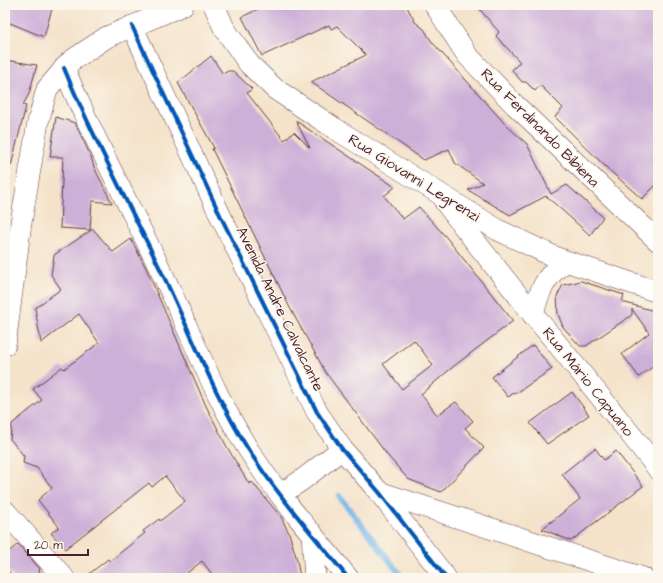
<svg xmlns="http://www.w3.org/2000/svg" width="663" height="583" viewBox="0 0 663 583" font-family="'Architects Daughter',sans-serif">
<rect width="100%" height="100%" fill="#fbf7ec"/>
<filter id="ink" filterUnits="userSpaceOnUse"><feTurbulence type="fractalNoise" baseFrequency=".025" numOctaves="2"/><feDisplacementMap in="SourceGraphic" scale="8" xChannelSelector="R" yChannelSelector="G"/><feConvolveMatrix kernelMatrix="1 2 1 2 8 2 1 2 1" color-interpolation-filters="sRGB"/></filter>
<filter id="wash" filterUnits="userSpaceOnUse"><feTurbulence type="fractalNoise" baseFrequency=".012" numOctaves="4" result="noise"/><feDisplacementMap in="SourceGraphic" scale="16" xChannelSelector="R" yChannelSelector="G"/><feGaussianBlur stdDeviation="0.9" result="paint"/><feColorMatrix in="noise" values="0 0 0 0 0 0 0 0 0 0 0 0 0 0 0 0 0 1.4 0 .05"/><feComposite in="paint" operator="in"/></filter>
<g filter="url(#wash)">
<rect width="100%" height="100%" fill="#f4e3ca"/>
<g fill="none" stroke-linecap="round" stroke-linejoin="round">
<!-- stream -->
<polyline stroke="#74b7ea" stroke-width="6" points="339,496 403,578"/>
</g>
<g id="blocks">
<!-- building -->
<g fill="#cdb0d8" fill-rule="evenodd">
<polygon points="5,5 53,5 44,37 5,21"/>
<polygon points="266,5 406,5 415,22 424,29 432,42 506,125 527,144 551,194 567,185 603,217 590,235 546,196 510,215 468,190 483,183 455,163 449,149 424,160 311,82 366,55 337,26 331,29 329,25 262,56 242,17"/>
<polygon points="476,5 658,5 658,183 642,199 608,169 555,117 563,108 540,85 535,91 526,82 522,82 512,70 520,62 496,36 499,32"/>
<path d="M211 56 223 74 228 71H233L252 89 247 93 284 140 294 132 310 148 296 121 395 187 384 196 403 219 419 207 446 237 513 321 454 366 421 394 437 415 456 402 473 421 465 428 484 448 441 492 408 479 388 456 326 373 290 308 212 149 214 148 178 83ZM414 340 433 365 402 389 383 364Z"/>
<polygon points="5,60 37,65 29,94 23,105 26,106 11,166 5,165"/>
<polygon points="56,117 75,123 91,157 94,167 112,203 92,201 90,230 60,228 63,157 50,157"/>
<polygon points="93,229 113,252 131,239 146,268 206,406 227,447 249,484 252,482 281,517 289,533 297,560 300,578 215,578 202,561 181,578 84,578 108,559 110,561 145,533 143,531 159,519 160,521 185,501 165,476 152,487 149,483 65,549 51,533 59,527 38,500 52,488 37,468 23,463 24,456 10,439 12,424 42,400 33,389 62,367 64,369 99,343 79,314 41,343 35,308 61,289 51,275 54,255"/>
<polygon points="581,281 624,295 622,302 658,312 658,363 639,377 622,354 649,333 632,309 632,315 586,346 580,346 563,327 558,314 557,296 563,285"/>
<polygon points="533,345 552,369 515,394 514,393 508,397 492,377"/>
<polygon points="572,392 589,415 547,444 530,423"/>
<polygon points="595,448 604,460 616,451 643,486 571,541 542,529 580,499 562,474"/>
<polygon points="18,544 40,569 39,571 44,578 14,578 5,567 5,555"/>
</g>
</g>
</g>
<g filter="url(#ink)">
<use href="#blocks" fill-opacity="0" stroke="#643c43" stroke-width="1"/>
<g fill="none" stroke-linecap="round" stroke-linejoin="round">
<!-- minor casing -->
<g stroke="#643c43" stroke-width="22">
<g id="minor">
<polyline points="214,5 224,28 249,64 275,89 334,128 498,230 557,258 658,292"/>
<polyline points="435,5 467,55 515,105 658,241"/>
<polyline points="132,26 221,217 317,412 342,449 379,492 446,578"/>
<path d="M64 68C93 139 130 206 163 275 191 333 214 395 248 449 277 495 314 536 348 578"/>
<path d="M445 202C513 293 588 379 658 469"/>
<path d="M533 315C538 294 546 273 566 262"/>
<polyline points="5,345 21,223 38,122 47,89 71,61 107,37 183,5"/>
<polyline points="379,492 643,578"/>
<polyline points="281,494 302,480 342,449"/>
<polyline points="5,511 64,578"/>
<polyline points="312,533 315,578"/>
</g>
</g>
<!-- minor -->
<use href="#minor" stroke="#fff" stroke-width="21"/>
<!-- cycleway casing -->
<g stroke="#fbf7ec" stroke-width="6">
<g id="cycleway">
<polyline points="132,26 221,217 317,412 342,449 379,492 446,578"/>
<path d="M64 68C93 139 130 206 163 275 191 333 214 395 248 449 277 495 314 536 348 578"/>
</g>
</g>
<!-- cycleway -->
<use href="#cycleway" stroke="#0057b8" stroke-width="4"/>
</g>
</g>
<g text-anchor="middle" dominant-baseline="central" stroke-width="3" stroke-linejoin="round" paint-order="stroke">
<!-- street labels -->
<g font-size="15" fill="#4a1f2b" stroke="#fbf7ec">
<text transform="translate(540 128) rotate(45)">Rua Ferdinando Bibiena</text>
<text transform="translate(414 178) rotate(32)">Rua Giovanni Legrenzi</text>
<text transform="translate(280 309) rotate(64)">Avenida Andre Calvalcante</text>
<text transform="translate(588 382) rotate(51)">Rua Mário Capuano</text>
</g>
</g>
<!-- margin -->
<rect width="663" height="583" fill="none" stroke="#fbf7ec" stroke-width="20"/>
<!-- scale -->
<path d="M28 549v6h60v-6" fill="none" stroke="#4a1f2b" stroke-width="2"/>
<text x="34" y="549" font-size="12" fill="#4a1f2b" stroke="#fbf7ec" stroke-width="3" paint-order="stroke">20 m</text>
</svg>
